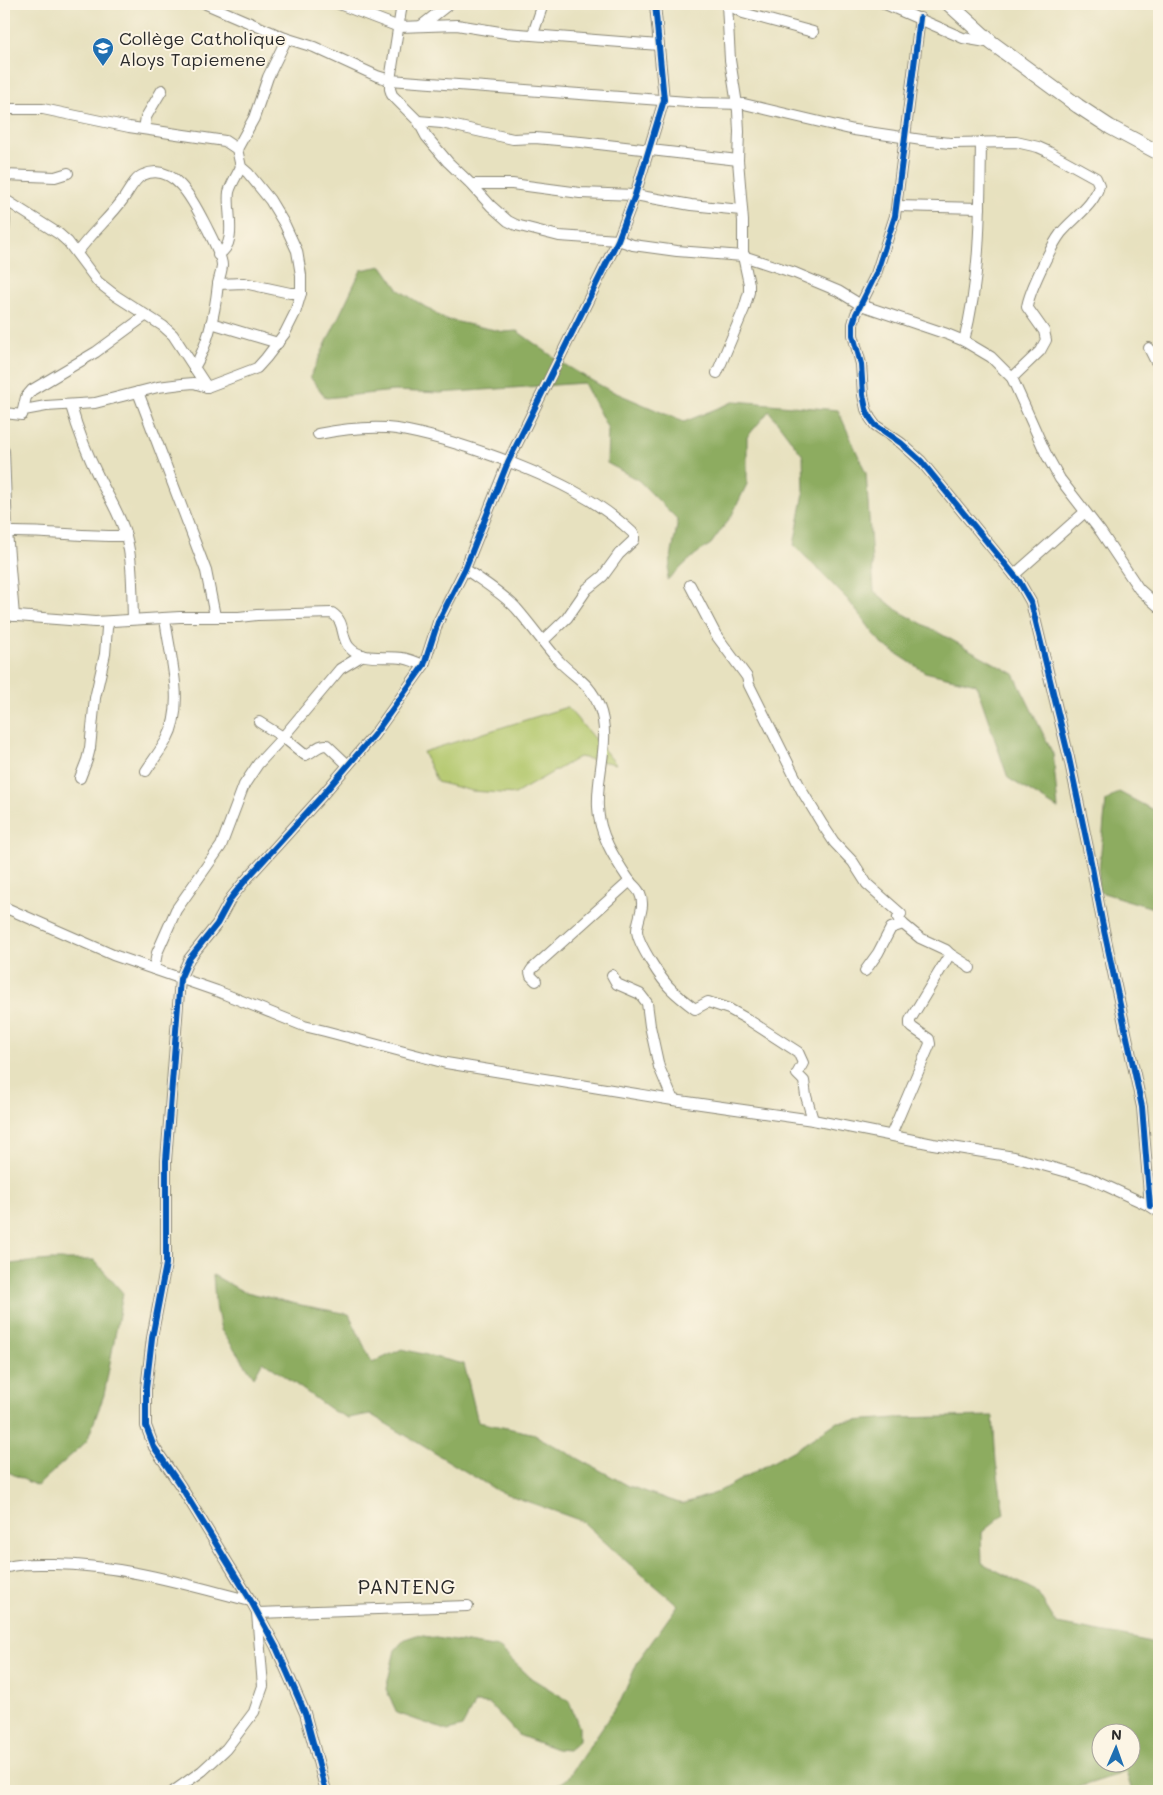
<svg xmlns="http://www.w3.org/2000/svg" width="1163" height="1795" viewBox="0 0 1163 1795" font-family="Mali,sans-serif">
<rect width="100%" height="100%" fill="#fcf5e5"/>
<filter id="ink" filterUnits="userSpaceOnUse"><feTurbulence type="fractalNoise" baseFrequency=".02" numOctaves="2"/><feDisplacementMap in="SourceGraphic" scale="10" xChannelSelector="R" yChannelSelector="G"/><feConvolveMatrix kernelMatrix="1 2 1 2 8 2 1 2 1" color-interpolation-filters="sRGB"/></filter>
<filter id="wash" filterUnits="userSpaceOnUse"><feTurbulence type="fractalNoise" baseFrequency=".0096" numOctaves="4" result="noise"/><feDisplacementMap in="SourceGraphic" scale="20" xChannelSelector="R" yChannelSelector="G"/><feGaussianBlur stdDeviation="1.12" result="paint"/><feColorMatrix in="noise" values="0 0 0 0 0 0 0 0 0 0 0 0 0 0 0 0 0 1.4 0 .05"/><feComposite in="paint" operator="in"/></filter>
<g filter="url(#wash)">
<rect width="100%" height="100%" fill="#e7e1bf"/>
<!-- green -->
<polygon fill="#b2c76c" stroke="#6e794c" points="567,707 616,764 579,757 515,794 472,791 437,782 423,752"/>
<!-- forest -->
<g fill="#8dac60" stroke="#5c6c46" fill-rule="evenodd">
<polygon points="382,266 399,290 444,319 504,332 517,331 562,363 589,379 607,389 684,422 735,401 838,410 866,473 874,591 897,610 1014,674 1053,754 1058,809 1008,778 976,684 925,672 882,644 848,600 794,545 804,493 803,456 769,411 747,437 747,484 732,515 711,544 696,554 667,580 678,520 638,480 607,463 608,429 584,383 440,393 394,391 326,398 310,377 361,270"/>
<polygon points="1119,792 1159,813 1159,913 1153,908 1097,891 1106,801"/>
<polygon points="4,1253 9,1264 50,1260 94,1260 123,1293 104,1395 87,1441 37,1486 4,1470"/>
<path d="M213 1275 242 1291 301 1305 349 1314 372 1363 402 1349 464 1364 478 1422 531 1433 629 1486 682 1504 716 1493 798 1448 837 1422 896 1418 993 1416 996 1462 1004 1514 981 1533 982 1563 1036 1591 1057 1624 1133 1638 1159 1644V1791H1132L1126 1772 1066 1791H549L567 1779 621 1700 638 1661 678 1605 619 1555 582 1521 498 1491 370 1414 348 1418 333 1411 263 1361 254 1377 221 1330 215 1301ZM1130 1732V1762H1100V1732Z"/>
<polygon points="417,1635 499,1648 531,1678 569,1701 579,1727 579,1740 568,1750 556,1749 518,1735 490,1704 475,1703 462,1727 448,1731 397,1713 386,1689 395,1650 405,1639"/>
</g>
</g>
<g filter="url(#ink)">
<g fill="none" stroke-linecap="round" stroke-linejoin="round">
<!-- minor casing -->
<g stroke="#898675" stroke-width="12">
<g id="minor">
<path d="M206 4 285 38 314 47 377 76 390 80 701 103 744 104 854 130 922 140 950 143 1016 142 1038 147 1047 151 1096 178 1099 185C1095 205 1073 218 1061 233 1051 246 1029 292 1027 307L1044 331 1046 340 1040 351 1012 378"/>
<polyline points="339,4 399,27 457,25 506,33 659,45"/>
<polyline points="402,4 390,80 390,89 392,95 418,121 426,136 448,162 471,184 491,206 508,221 516,225 559,236 618,240 633,245 677,251 743,256 795,273 838,291 861,305 947,334 964,341 991,357 1012,378 1046,454 1060,479 1101,532 1139,589 1159,607"/>
<polyline points="727,4 743,13 813,32"/>
<polyline points="885,4 963,38 992,43"/>
<polyline points="920,18 895,216 876,274 856,314 853,324 853,335 861,364 863,395 866,409 870,418 875,425 901,443 921,461 1019,581 1031,602 1069,758 1091,862 1102,921 1142,1107 1150,1206"/>
<polyline points="421,26 449,4"/>
<polyline points="533,34 543,4"/>
<polyline points="4,109 43,109 129,127 225,141 237,149 241,167 248,173 270,200 285,225 297,251 301,275 301,293 295,313 285,333 266,358 257,368 207,387 194,383 182,384 158,387 95,403 46,406 24,410 22,415 4,413"/>
<polyline points="418,121 442,123 513,139 535,138 581,142 738,160"/>
<polyline points="144,129 146,117 162,90"/>
<polyline points="237,149 254,118 268,77 285,42 285,38"/>
<polyline points="4,175 55,177 68,173"/>
<polyline points="471,184 512,184 580,193 635,195 691,205 741,210"/>
<polyline points="4,199 59,234 68,242 98,282 116,296 163,326 173,335 207,387"/>
<polyline points="4,202 5,220 4,231"/>
<polyline points="897,206 980,208"/>
<path d="M77 253C91 233 110 218 124 198 129 191 135 178 143 175 176 160 196 207 208 230 212 238 222 257 222 265 222 271 219 278 218 284 215 312 209 343 194 368"/>
<path d="M218 255C239 243 226 211 229 192 231 184 237 175 241 167"/>
<polyline points="218,284 244,283 290,293 301,293"/>
<polyline points="211,323 278,343"/>
<path d="M964 341C981 277 980 208 981 142"/>
<polyline points="1149,348 1155,360 1159,361"/>
<polyline points="717,373 744,309 749,292 749,284 743,256 743,221 738,160 739,132 738,111 730,60 727,4"/>
<polyline points="138,392 206,571 215,616"/>
<path d="M71 406C78 431 88 456 100 480 109 498 121 516 126 536 133 562 132 592 133 619"/>
<polyline points="22,414 26,397 32,390 96,352 145,316"/>
<path d="M318 434C344 429 371 426 397 429 433 435 466 446 499 458 549 477 595 497 634 534V540L619 554 603 576 587 589 567 618 543 641"/>
<polyline points="4,451 7,532 14,616"/>
<path d="M7 532C47 531 86 537 126 536"/>
<path d="M465 569C482 581 502 593 516 608 531 625 544 644 559 661 575 678 589 681 599 706 612 739 596 773 598 807 599 834 614 858 629 880 632 885 638 888 640 894 646 907 637 919 637 931 638 944 662 981 672 990 679 997 687 1003 695 1009L708 1002 729 1009 747 1019 798 1052 803 1063 797 1074 804 1081 806 1096 813 1120"/>
<polyline points="1014,575 1085,512"/>
<polyline points="690,585 716,635 747,677 749,685 802,791 822,824 834,842 853,862 867,884 901,914 898,918 903,924 891,928 878,953 865,971"/>
<path d="M4 615 95 622 180 617H239L257 615 332 613C346 622 340 636 349 647 361 662 386 655 402 658 410 659 417 663 424 665"/>
<path d="M259 722 283 737 305 755C314 753 317 744 327 745L348 765"/>
<path d="M146 771C153 760 161 750 167 739 186 704 169 654 165 618"/>
<polyline points="80,778 87,760 90,748 95,698 105,654 107,628 109,622"/>
<polyline points="4,907 113,955 217,991 304,1026 325,1031 446,1063 673,1100 813,1120 933,1144 1014,1157 1089,1178 1150,1206 1159,1212"/>
<polyline points="950,954 966,964 970,968"/>
<polyline points="154,969 157,953 176,910 221,846 244,785 258,764 283,737 340,669 363,655"/>
<polyline points="612,975 617,984 640,994 647,1003 650,1026 659,1067 673,1100"/>
<polyline points="536,981 531,976 530,972 532,969 630,881"/>
<polyline points="891,1135 930,1044 929,1039 913,1028 910,1025 910,1020 950,954 946,950 920,938 903,924"/>
<path d="M4 1568C20 1563 36 1564 53 1564 123 1565 184 1584 251 1601"/>
<polyline points="174,1791 202,1771 226,1749 254,1712 263,1686 257,1613 468,1606"/>
<polyline points="326,1791 305,1713 276,1647 251,1601 180,1485 154,1447 146,1426 146,1389 152,1338 166,1264 166,1161 180,979 189,959 217,924 231,898 244,882 320,798 374,735 424,665 438,622 465,569 508,462 618,240 635,195 664,100 655,4"/>
</g>
</g>
<!-- highway casing -->
<g stroke="#898675" stroke-width="16">
<polyline id="highway" points="949,4 992,43 1078,106 1110,127 1159,153"/>
</g>
<!-- minor -->
<use href="#minor" stroke="#fff" stroke-width="10"/>
<!-- highway -->
<use href="#highway" stroke="#fff" stroke-width="14"/>
<!-- cycleway casing -->
<g stroke="#fcf5e5" stroke-width="9">
<g id="cycleway">
<polyline points="920,18 895,216 876,274 856,314 853,324 853,335 861,364 863,395 866,409 870,418 875,425 901,443 921,461 1019,581 1031,602 1069,758 1091,862 1102,921 1142,1107 1150,1206"/>
<polyline points="326,1791 305,1713 276,1647 251,1601 180,1485 154,1447 146,1426 146,1389 152,1338 166,1264 166,1161 180,979 189,959 217,924 231,898 244,882 320,798 374,735 424,665 438,622 465,569 508,462 618,240 635,195 664,100 655,4"/>
</g>
</g>
<!-- cycleway -->
<use href="#cycleway" stroke="#0057b8" stroke-width="6"/>
</g>
</g>
<!-- icons -->
<defs>
<g id="school-pin" transform="scale(1.125)"><path d="M0 17L-7.5 6A9.5 9.5 0 1 1 7.5 6Z" fill="#1f6fb2" stroke="#fcf5e5"/><path d="M0-5L7-2L0 1L-7-2ZM-4 1L0 2.5L4 1V4Q0 6-4 4Z" fill="#fff"/></g>
</defs>
<g fill-rule="evenodd">
<use href="#school-pin" x="103" y="48"/>
</g>
<g text-anchor="middle" dominant-baseline="central" stroke-width="4" stroke-linejoin="round" paint-order="stroke">
<!-- poi labels -->
<g font-size="18" fill="#2b2b2b" stroke="#fcf5e5" text-anchor="start">
<text x="119" y="38">Collège Catholique<tspan x="119" dy="21">Aloys Tapiemene</tspan></text>
</g>
<!-- quarter labels -->
<g font-size="20" letter-spacing="1" fill="#2b2b2b" stroke="#fcf5e5">
<text x="407" y="1586">PANTENG</text>
</g>
</g>
<!-- margin -->
<rect width="1163" height="1795" fill="none" stroke="#fcf5e5" stroke-width="20"/>
<!-- north arrow -->
<g transform="translate(1116 1748) rotate(2)"><circle r="24" fill="#fcf5e5" stroke="#a8a49b"/>
<path d="M0-4L9 19L0 12L-9 19Z" fill="#1f6fb2"/>
<text y="-8" font-size="14" font-weight="bold" text-anchor="middle" fill="#2b2b2b">N</text>
</g>
</svg>
